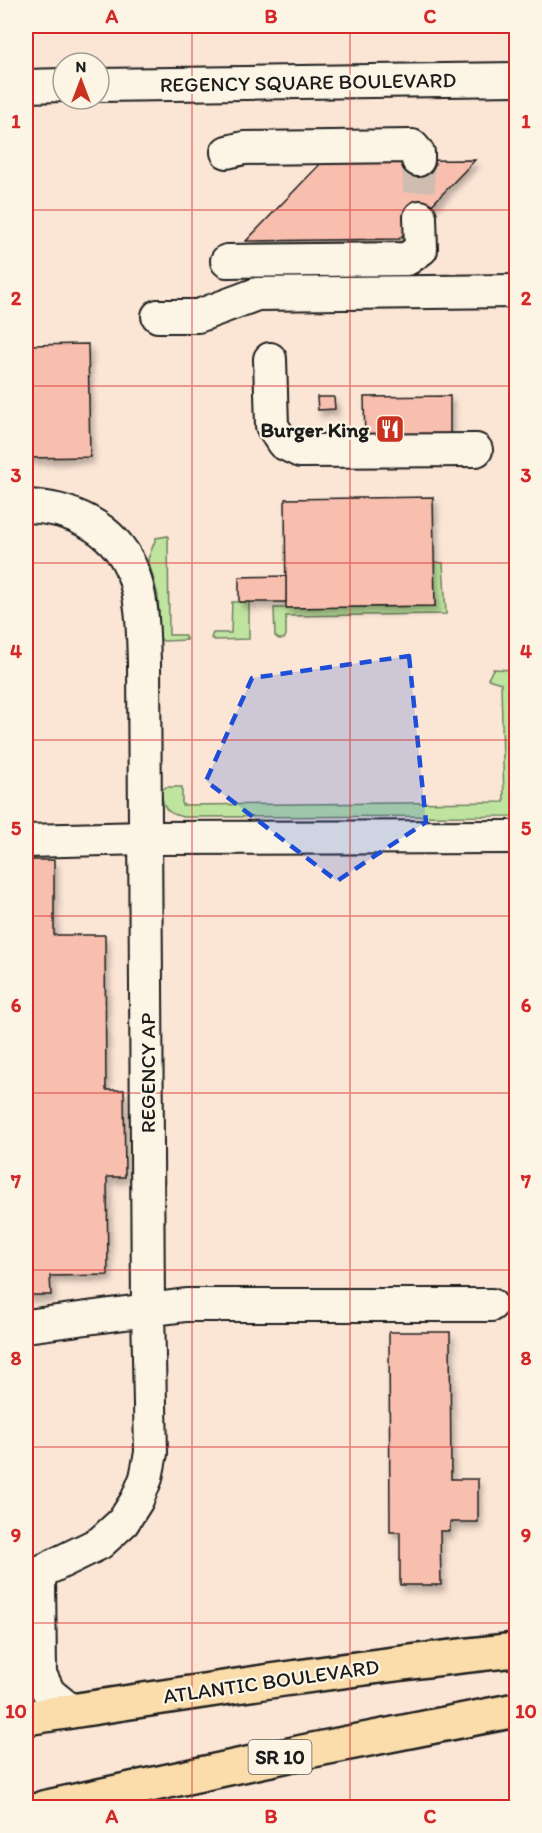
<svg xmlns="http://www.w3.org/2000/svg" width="542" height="1833" viewBox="0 0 542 1833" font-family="Itim,sans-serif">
<defs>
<filter id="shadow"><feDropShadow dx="3.5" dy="6" stdDeviation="3" flood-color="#0004"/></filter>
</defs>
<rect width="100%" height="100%" fill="#fbe5d5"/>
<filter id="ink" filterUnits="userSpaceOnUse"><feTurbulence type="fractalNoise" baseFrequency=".0167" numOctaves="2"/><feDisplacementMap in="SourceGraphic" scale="12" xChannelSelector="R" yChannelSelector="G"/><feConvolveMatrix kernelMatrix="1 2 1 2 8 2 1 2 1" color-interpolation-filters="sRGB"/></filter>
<g filter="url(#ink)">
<!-- green -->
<g fill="#bfe49f" stroke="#6e805e" stroke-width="1.5">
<polygon points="168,536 169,635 184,635 187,640 163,641 160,638 158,595 148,559 156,538"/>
<polygon points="434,562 443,563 446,614 286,616 286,635 284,639 279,639 275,636 274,608 434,606"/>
<polygon points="232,602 249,602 249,639 215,640 211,638 213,633 231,633"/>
<path d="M493 669 513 670 516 816 183 817C166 813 163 808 161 791L166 787H182V805L504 802 501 683 488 679Z"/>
</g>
<!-- building -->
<g fill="#f8bfaf" stroke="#1c1c1c" stroke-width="1.5" filter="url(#shadow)">
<polygon points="475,160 399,239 246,241 323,161"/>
<polygon points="88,344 90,457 26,458 26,345"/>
<polygon points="450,396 450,440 365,441 364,397"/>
<polygon points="317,397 334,397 335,409 318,410"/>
<polygon points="433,497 435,606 286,608 285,499"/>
<polygon points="286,576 286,602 239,602 239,577"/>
<polygon points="26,860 54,860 54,935 105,935 106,1090 124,1090 125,1177 107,1177 108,1275 50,1276 51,1295 26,1295"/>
<polygon points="389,1332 450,1332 451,1479 478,1479 478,1522 450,1522 450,1531 440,1531 441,1585 400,1585 400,1532 390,1532"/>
</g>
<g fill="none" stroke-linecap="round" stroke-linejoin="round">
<!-- minor-tunnel -->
<polyline stroke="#cebdb0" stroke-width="32" stroke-dasharray="32 16" stroke-linecap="butt" points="418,160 420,217"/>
<!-- minor casing -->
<g stroke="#1c1c1c" stroke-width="36">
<g id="minor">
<polyline points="99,85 516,79"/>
<polyline points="26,86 63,85"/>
<polyline points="227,152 244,148 412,146 418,153 418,160"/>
<polyline points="227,261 407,259 421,249 420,217"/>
<polyline points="158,316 198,316 257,294 516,291"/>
<polyline points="270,359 272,426 283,443 300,451 476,450"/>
<path d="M26 506C68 507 113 526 131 568 143 597 143 631 144 663L148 1309 151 1453 146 1478 137 1500 123 1522 100 1543 26 1579"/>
<polyline points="26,841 145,838 516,837"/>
<polyline points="26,1326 186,1305 491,1305"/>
<polyline points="39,1573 40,1674 49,1693 71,1711"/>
</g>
</g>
<!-- highway casing -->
<g stroke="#1c1c1c" stroke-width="38">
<g id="highway">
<path d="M26 1718C189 1693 352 1667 516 1650"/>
<polyline points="43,1808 303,1752 516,1710"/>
</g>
</g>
<!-- minor -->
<use href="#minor" stroke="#fcf5e5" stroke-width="32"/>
<!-- highway -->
<use href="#highway" stroke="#faddab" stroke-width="33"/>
</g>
</g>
<!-- marked area -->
<path fill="#1d4ed8" fill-opacity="0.2" stroke="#1d4ed8" stroke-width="4.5" stroke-dasharray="12 8" stroke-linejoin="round" d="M409 656 426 822 337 881 206 781 252 678Z"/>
<!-- grid -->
<path fill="none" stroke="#d62828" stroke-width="1.5" stroke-opacity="0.55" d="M192 26V1808M350 26V1808M26 210H516M26 386H516M26 563H516M26 740H516M26 916H516M26 1093H516M26 1270H516M26 1447H516M26 1623H516"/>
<!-- icons -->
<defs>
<g id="restaurant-square" transform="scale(1.5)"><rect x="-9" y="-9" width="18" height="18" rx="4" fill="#c8321e" stroke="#fcf5e5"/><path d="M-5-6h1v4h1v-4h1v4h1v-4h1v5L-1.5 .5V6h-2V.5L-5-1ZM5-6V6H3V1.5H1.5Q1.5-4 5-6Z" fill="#fff"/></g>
</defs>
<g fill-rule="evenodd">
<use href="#restaurant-square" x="390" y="429"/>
</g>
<g text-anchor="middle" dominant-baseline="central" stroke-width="4.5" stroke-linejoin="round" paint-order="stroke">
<!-- shield labels -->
<rect fill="#fcf5e5" stroke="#5f5d58" stroke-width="1.5" x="248.5" y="1740" width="63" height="34" rx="4.5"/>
<g font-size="20" font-weight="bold" fill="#1c1c1c">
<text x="280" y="1757">SR 10</text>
</g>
<!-- street labels -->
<g font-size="21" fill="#1c1c1c" stroke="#fcf5e5">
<text transform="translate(308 82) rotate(-1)">REGENCY SQUARE BOULEVARD</text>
<text transform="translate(147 1073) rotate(-90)">REGENCY AP</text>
<text transform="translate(271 1681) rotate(-8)">ATLANTIC BOULEVARD</text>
</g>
<!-- poi labels -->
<g font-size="21" font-weight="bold" fill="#1c1c1c" stroke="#fcf5e5" text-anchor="end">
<text x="369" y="429">Burger King</text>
</g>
</g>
<!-- margin -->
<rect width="542" height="1833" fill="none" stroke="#fcf5e5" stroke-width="66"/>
<!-- north arrow -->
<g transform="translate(81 81)"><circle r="28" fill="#fcf5e5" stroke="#a29e95" stroke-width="1.5"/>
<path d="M0-4.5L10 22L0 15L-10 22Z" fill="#c8321e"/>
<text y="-9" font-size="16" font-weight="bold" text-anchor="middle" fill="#1c1c1c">N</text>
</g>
<rect x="33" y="33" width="476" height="1767" fill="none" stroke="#d62828" stroke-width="2"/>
<g font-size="20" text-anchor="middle" font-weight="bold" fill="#d62828">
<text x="112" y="23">A</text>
<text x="271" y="23">B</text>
<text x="430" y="23">C</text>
<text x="16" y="128">1</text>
<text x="526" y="128">1</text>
<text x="16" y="305">2</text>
<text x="526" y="305">2</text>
<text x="16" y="482">3</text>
<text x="526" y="482">3</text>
<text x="16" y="658">4</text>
<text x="526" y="658">4</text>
<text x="16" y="835">5</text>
<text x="526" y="835">5</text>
<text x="16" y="1012">6</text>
<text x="526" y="1012">6</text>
<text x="16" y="1188">7</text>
<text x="526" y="1188">7</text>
<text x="16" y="1365">8</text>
<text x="526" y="1365">8</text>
<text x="16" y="1542">9</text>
<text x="526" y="1542">9</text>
<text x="16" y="1718">10</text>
<text x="526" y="1718">10</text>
<text x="112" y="1823">A</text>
<text x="271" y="1823">B</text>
<text x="430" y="1823">C</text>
</g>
</svg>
